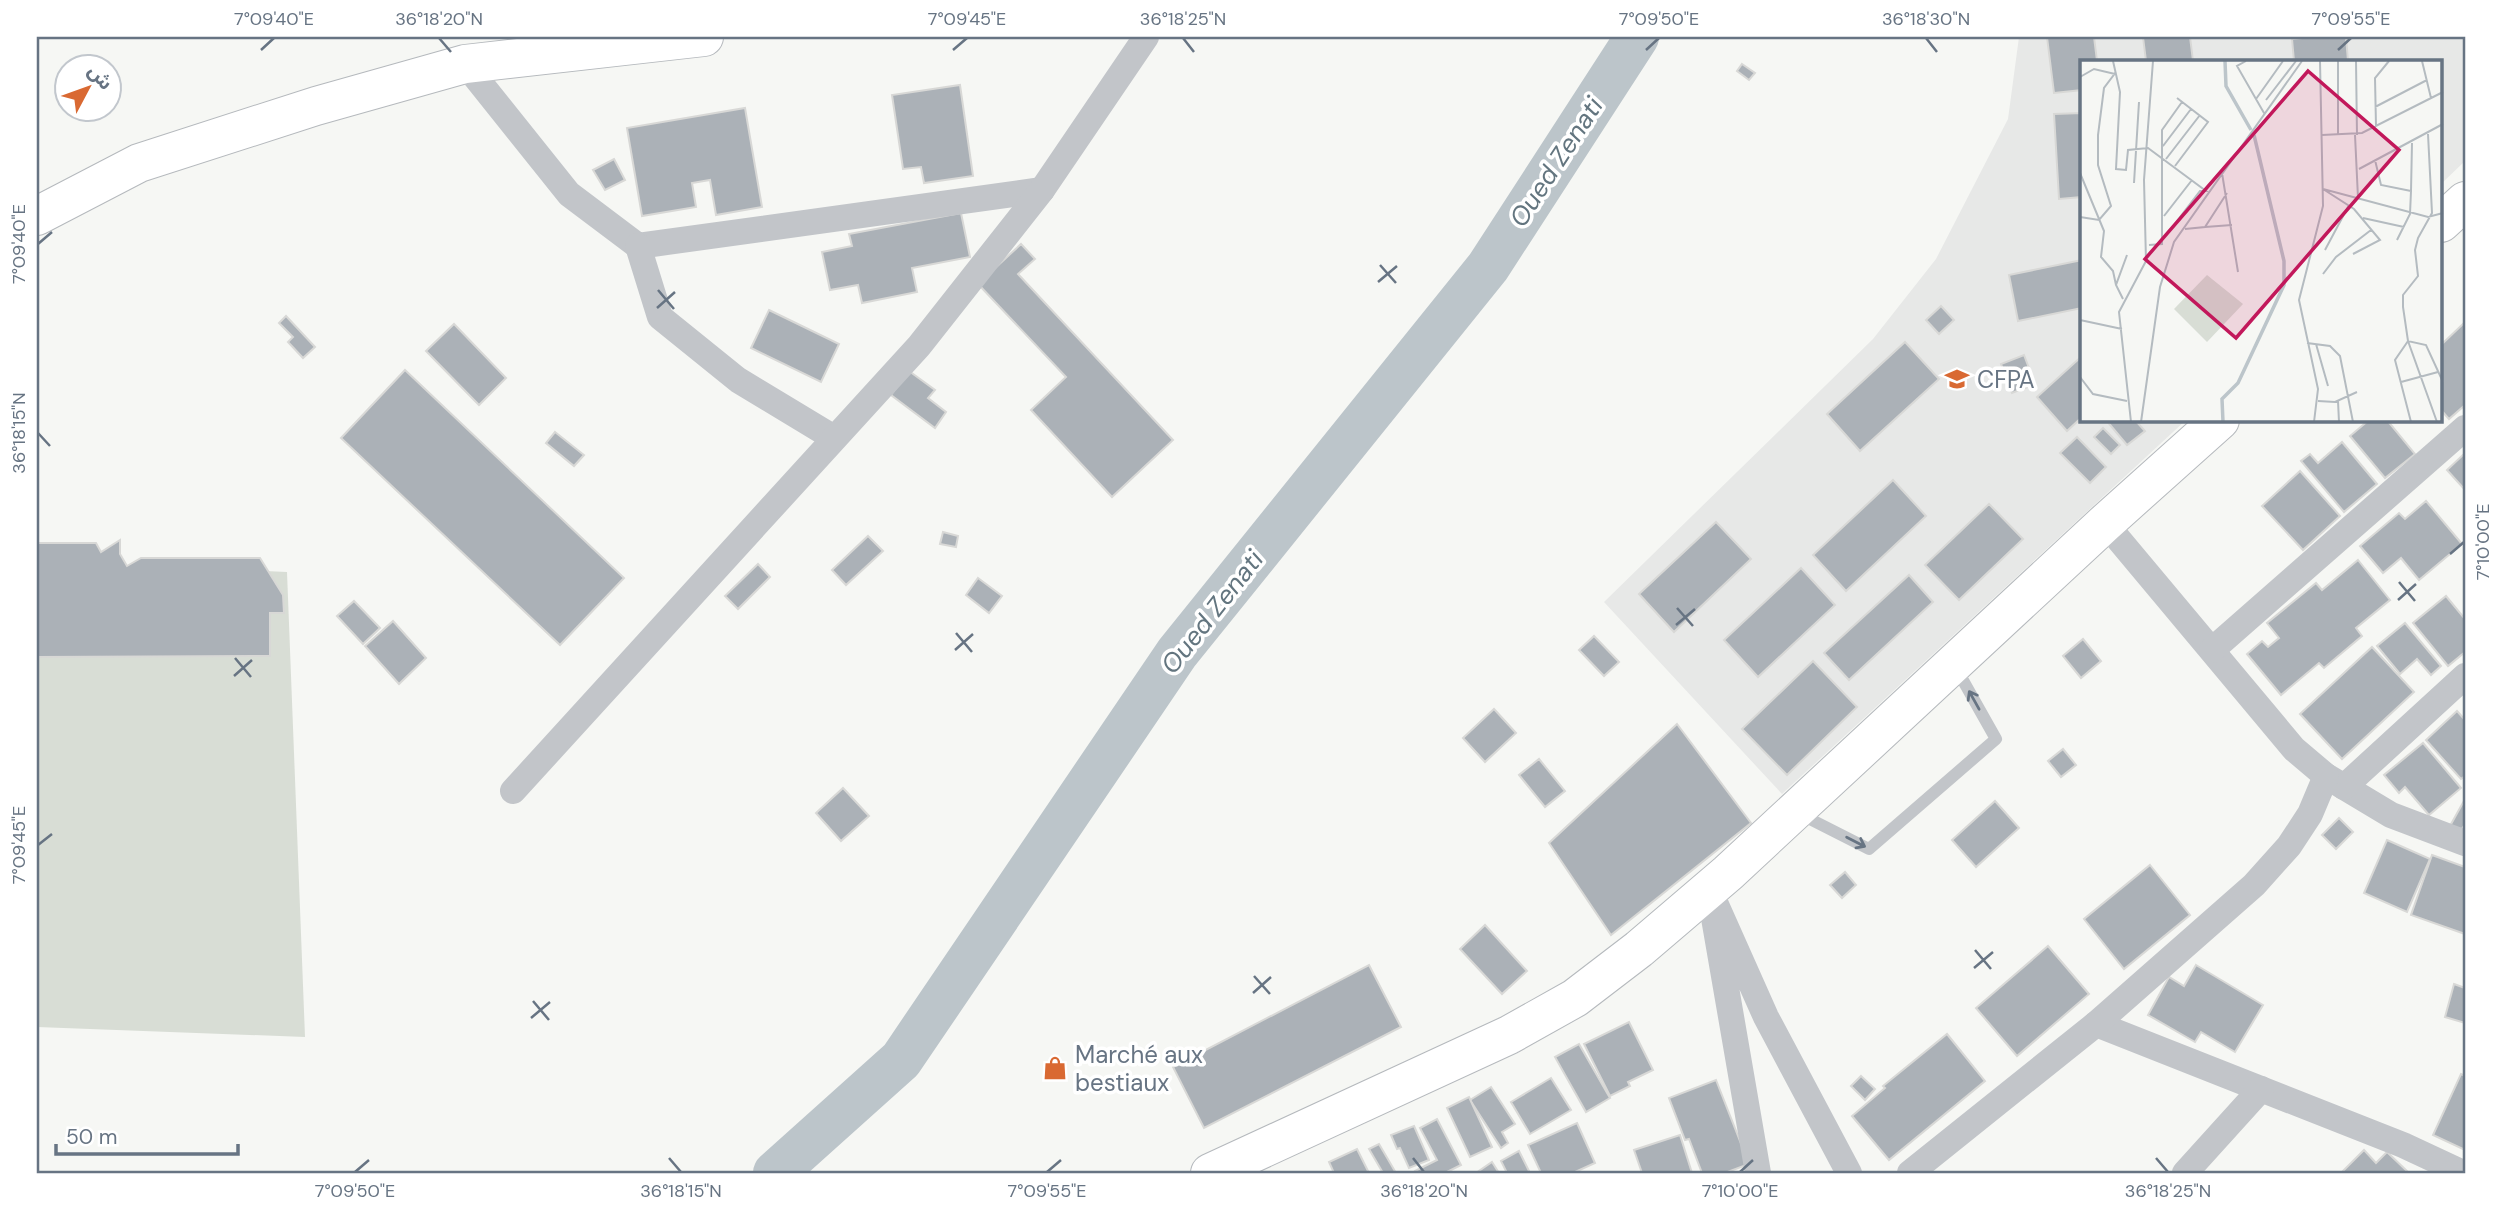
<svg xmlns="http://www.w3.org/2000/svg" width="2502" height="1210" viewBox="0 0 2502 1210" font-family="'DM Sans','Noto Sans Arabic',sans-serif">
<rect width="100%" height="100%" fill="#f6f7f4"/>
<!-- built -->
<polygon fill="#e7e8e7" points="2019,37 2465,37 2465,161 2441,184 2441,61 2082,61 2082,420 2186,420 1782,794 1604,602 1873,339 1936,259 2008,119"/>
<!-- green -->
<polygon fill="#d8ddd5" points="37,561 287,572 305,1037 37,1027"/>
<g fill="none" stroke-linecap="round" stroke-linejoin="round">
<!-- river -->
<polyline stroke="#bcc5ca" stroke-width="44" points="775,1173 901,1060 1177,653 1488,267 1637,37"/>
</g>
<!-- building -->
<g fill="#abb1b7" stroke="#d8d8d6" stroke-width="2">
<polygon points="2047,37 2094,37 2097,61 2082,61 2082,90 2054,93"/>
<polygon points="2143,37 2190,37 2193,61 2146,61"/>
<polygon points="2312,37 2346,37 2348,61 2294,61 2292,39"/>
<polygon points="1742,64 1755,73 1749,80 1737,71"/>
<polygon points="960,85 973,176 924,183 921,167 903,169 892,95"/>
<polygon points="745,108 762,207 716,215 710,180 692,183 696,207 642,216 627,128"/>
<polygon points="2082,113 2082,197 2059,199 2054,114"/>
<polygon points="614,159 625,180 605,190 593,170"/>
<polygon points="961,213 970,257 912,268 917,292 862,303 858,285 830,290 822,252 852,246 849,234"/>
<polygon points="1021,244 1035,259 1018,274 1173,440 1112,497 1031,410 1066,377 978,284"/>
<polygon points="2082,260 2082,308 2018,321 2009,275"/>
<polygon points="1941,306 1954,320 1939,334 1926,320"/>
<polygon points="769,310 839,344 821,382 751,348"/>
<polygon points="286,316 315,347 303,358 288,342 293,337 279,323"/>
<polygon points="2465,322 2465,405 2449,419 2441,410 2441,345"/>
<polygon points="454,324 506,378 479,405 426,351"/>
<polygon points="1905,342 1939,379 1860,451 1827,414"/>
<polygon points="2024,355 2035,384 2012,393 2001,364"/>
<polygon points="2082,356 2082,417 2067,431 2037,397"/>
<polygon points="405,370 624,578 560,645 341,438"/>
<polygon points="909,371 935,390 928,398 946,412 935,428 891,395"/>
<polygon points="2106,420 2135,420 2145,431 2127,445"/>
<polygon points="2369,420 2387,420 2415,454 2385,478 2350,436"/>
<polygon points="2103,428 2120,445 2111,454 2094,437"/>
<polygon points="555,432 584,455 574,466 546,443"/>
<polygon points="2077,437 2106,467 2090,483 2060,453"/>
<polygon points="2342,442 2377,484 2344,512 2301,461 2310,454 2318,463"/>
<polygon points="2465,453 2465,490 2447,470"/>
<polygon points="2300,471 2340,516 2303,550 2262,506"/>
<polygon points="1893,480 1926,516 1846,591 1813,555"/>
<polygon points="2426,501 2462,544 2419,580 2401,558 2383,573 2360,546 2399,513 2405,519"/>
<polygon points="1989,504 2023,539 1959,600 1925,565"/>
<polygon points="1716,522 1751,559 1674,632 1639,594"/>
<polygon points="943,532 958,536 956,547 940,544"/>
<polygon points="868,536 883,551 846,585 832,570"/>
<polygon points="120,540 120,554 127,566 141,558 260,558 283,595 284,613 270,613 270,656 37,657 37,543 96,543 101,552"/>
<polygon points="2358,560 2390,600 2356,628 2362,636 2324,668 2319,663 2281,695 2247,654 2262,641 2268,647 2279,638 2267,623 2316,583 2322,590"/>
<polygon points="758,564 770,577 738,609 725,596"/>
<polygon points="1801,568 1835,605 1758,677 1724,640"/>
<polygon points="1909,575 1933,602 1849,680 1824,653"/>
<polygon points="978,578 1002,596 989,613 966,595"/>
<polygon points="2446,596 2465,619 2465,652 2448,666 2413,623"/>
<polygon points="354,601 380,628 363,644 337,616"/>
<polygon points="393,621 426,658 399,684 365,646"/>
<polygon points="2405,623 2441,666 2431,675 2417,659 2400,674 2377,646"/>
<polygon points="1594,636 1619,662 1604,676 1579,650"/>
<polygon points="2083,639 2101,661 2081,678 2063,656"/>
<polygon points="2372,647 2414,692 2342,759 2300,714"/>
<polygon points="1813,661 1857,707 1787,775 1742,729"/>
<polygon points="1494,709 1516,733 1485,762 1463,738"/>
<polygon points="2457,711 2465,720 2465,776 2461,779 2426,740"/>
<polygon points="1677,724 1751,823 1611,935 1549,843"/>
<polygon points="2423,743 2461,788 2429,815 2405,787 2399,793 2384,775"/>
<polygon points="2063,749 2076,765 2061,777 2048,761"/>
<polygon points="1539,759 1565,791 1545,807 1519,775"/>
<polygon points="843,788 869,816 841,841 816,813"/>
<polygon points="2465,799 2465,824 2460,832 2450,826"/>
<polygon points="1995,801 2019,828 1976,867 1952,840"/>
<polygon points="2339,818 2353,832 2336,849 2322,835"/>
<polygon points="2387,840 2430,859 2407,912 2364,893"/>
<polygon points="2432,855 2465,867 2465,934 2411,915"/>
<polygon points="2150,865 2190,915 2124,969 2084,919"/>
<polygon points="1845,872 1856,885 1842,898 1830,885"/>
<polygon points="1485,925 1527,971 1502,994 1460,949"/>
<polygon points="2048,946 2089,994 2017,1056 1976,1008"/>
<polygon points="1369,965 1401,1027 1204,1128 1173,1067"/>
<polygon points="2196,965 2263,1005 2235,1052 2201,1032 2195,1042 2148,1015 2169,977 2184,986"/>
<polygon points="2454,984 2465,988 2465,1023 2445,1017"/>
<polygon points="1629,1022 1653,1070 1628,1082 1630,1086 1610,1096 1584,1044"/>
<polygon points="1947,1034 1985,1081 1889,1160 1852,1116 1885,1088 1883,1086"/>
<polygon points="1579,1044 1610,1098 1586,1112 1555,1057"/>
<polygon points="2461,1074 2465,1076 2465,1150 2433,1135"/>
<polygon points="1861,1076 1875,1089 1865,1100 1851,1086"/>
<polygon points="1551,1078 1571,1110 1530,1134 1511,1102"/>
<polygon points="1716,1080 1749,1164 1725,1173 1702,1173 1689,1139 1685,1140 1669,1098"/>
<polygon points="1491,1087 1515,1124 1502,1132 1508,1143 1501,1148 1470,1100"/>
<polygon points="1469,1097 1492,1147 1470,1157 1447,1108"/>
<polygon points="1437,1119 1461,1165 1445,1173 1416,1173 1415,1171 1437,1160 1420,1128"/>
<polygon points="1577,1123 1595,1163 1573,1173 1541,1173 1528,1145"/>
<polygon points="1414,1126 1429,1160 1409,1168 1400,1148 1397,1149 1391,1135"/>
<polygon points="1680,1135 1692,1173 1642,1173 1634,1150"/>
<polygon points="1379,1144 1396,1173 1383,1173 1369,1149"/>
<polygon points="1357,1149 1369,1173 1334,1173 1329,1162"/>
<polygon points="2364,1150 2376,1163 2387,1152 2409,1173 2341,1173"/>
<polygon points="1519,1151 1530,1173 1507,1173 1501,1161"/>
<polygon points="1492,1162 1499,1173 1476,1173"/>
</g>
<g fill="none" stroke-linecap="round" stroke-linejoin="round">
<!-- primary casing -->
<g stroke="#b5b9bd" stroke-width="40">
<g id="primary">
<polyline points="37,216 139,163 316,106 465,64 704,37"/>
<polyline points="2441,223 2465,201"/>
<polyline points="1210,1173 1509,1035 1575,998 1639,949 1728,873 2105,523 2220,420"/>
</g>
</g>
<!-- service -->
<polyline stroke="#c2c5c9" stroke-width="12" points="1798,813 1869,849 1996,739 1956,668"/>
<!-- minor -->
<g stroke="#c2c5c9" stroke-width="26">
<polyline points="465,64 569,194 638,246 1042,190"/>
<polyline points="638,246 660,317 738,380 834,438"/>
<polyline points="2105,523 2294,749 2326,776 2391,815 2465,843"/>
<polyline points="2212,650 2465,428"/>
<polyline points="2344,787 2465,676"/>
<polyline points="513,791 919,346 1042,190 1146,37"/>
<polyline points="2096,1024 2403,1145 2463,1173"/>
<polyline points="1758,1173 1709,889 1766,1017 1849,1173"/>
<polyline points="1910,1173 2096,1024 2254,885 2289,846 2310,814 2326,776"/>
<polyline points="2185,1173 2261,1089"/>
</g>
<!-- primary -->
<use href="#primary" stroke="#fff" stroke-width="38"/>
</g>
<!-- one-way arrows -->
<defs><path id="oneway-shaft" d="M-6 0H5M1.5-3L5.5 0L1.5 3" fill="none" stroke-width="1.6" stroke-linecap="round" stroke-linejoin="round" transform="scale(1.75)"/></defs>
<g stroke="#677483">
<use href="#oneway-shaft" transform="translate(1974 700) rotate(-119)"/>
<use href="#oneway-shaft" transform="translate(1856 842) rotate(27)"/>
</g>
<!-- ticks -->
<path fill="none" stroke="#677483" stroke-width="2.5" d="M439 38 451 52M1183 38 1194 52M1926 38 1937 52M261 50 274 38M953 50 967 38M1646 50 1659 38M2338 50 2351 38M38 244 52 232M1380 265 1396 283M1378 282 1397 266M658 290 674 309M657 308 675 292M38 433 50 446M2450 554 2464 542M2399 582 2415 601M2398 600 2416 584M1677 608 1693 626M1676 625 1695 609M956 633 972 652M955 650 973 634M235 658 251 677M234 676 252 660M38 845 52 834M1975 950 1991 969M1974 968 1993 952M1254 976 1270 994M1253 993 1271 977M533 1001 549 1020M531 1018 550 1002M669 1158 681 1172M1413 1158 1424 1172M2156 1158 2168 1172M355 1172 369 1160M1047 1172 1061 1160M1740 1172 1753 1160"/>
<!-- icons -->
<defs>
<g id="university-bare" transform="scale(1.89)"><path d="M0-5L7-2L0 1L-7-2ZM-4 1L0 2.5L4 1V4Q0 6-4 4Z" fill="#d96932" stroke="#fff" stroke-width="2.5" paint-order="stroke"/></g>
<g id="shop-bare" transform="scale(1.89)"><path d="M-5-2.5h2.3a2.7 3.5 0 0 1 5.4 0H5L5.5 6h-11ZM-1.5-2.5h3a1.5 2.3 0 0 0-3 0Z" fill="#d96932" stroke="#fff" stroke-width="2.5" paint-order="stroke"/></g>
</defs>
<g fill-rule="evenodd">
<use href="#university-bare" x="1957" y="379"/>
<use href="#shop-bare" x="1055" y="1068"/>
</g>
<g text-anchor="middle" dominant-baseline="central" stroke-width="7" stroke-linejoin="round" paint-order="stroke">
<!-- poi labels -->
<g font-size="24" fill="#677483" stroke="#fff" text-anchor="start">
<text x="1977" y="379">CFPA</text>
<text x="1075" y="1054">Marché aux<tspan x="1075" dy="28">bestiaux</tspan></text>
</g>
<!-- water labels -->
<g font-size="26" font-style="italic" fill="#63757f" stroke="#fff">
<text transform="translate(1556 162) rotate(-57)">Oued Zenati</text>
<text transform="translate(1212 612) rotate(-52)">Oued Zenati</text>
</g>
</g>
<!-- overview -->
<g transform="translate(2080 60)">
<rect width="362" height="362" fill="#f6f7f4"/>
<path d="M127 215 163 244 127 282 94 249Z" fill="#d8ddd5"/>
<path fill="none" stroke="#bcc5ca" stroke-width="3.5" d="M145 1 146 26 171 70M143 362 142 339 158 323 204 225V201L174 75"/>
<path fill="none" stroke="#b4bbc0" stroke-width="2" d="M33 1 40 32 36 109 46 110 48 90 68 88 126 131H120L97 161M166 1 157 6 184 53M258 1V75M276 1 277 75M342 1 351 38M0 17 14 9 35 14M0 24V63M176 39 203 1M186 40 216 1M295 47 347 20M296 66 295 18 309 1M348 74 352 153 338 178 335 190 338 216 323 235V247L328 281 357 362M242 75 282 73 363 32M275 75 278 138M83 86 111 49M86 99 120 55M295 100 301 125 331 131 332 83M95 106 128 62 97 38M279 109 363 64M0 113 24 171 21 197 33 211 36 225M142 113 158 212M54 123 59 42M84 156 112 120M0 157 19 160 31 146 18 105V75L24 28 36 12M283 158 324 167M125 167 152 165M105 169 125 167 147 133M317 180 330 154 331 131M69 185 82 184V70L102 42M245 190 269 145M273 194 300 180 274 149 243 129 348 157 363 153M243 214 256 197 291 170M43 239 36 225 47 195M0 260 42 269M227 283 250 286 260 296 273 362M236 284 248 326M0 317 13 334 47 341M321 322 358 312M238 341 255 342 277 332M258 341 259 362M51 362 39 252 66 201 64 120 73 1M61 362 80 227 94 182 222 1M234 362 238 329 219 240 243 146 240 1M331 362 315 300 328 281 346 285 363 322"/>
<path fill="#c2185b" fill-opacity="0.15" stroke="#c2185b" stroke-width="3.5" d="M228 11 319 90 156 278 65 199Z"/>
<rect width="362" height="362" fill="none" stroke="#677483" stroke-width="3.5"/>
</g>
<!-- border -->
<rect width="2502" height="1210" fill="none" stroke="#ffffff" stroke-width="77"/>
<!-- north arrow -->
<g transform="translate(88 88) rotate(49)"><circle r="33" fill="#ffffff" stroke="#c2c7cd" stroke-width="2"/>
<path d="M0-5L12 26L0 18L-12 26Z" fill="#d96932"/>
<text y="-10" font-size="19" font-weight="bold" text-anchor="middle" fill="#677483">ش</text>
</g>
<!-- scale -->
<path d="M56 1144v10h182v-10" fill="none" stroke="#677483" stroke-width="3.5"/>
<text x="66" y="1144" font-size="21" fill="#677483" stroke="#ffffff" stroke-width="5" paint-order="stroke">50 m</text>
<rect x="38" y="38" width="2426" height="1134" fill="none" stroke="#677483" stroke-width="2.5"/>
<g font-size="18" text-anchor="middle" fill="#677483">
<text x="274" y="25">7°09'40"E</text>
<text x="439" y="25">36°18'20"N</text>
<text x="967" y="25">7°09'45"E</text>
<text x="1183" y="25">36°18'25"N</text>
<text x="1659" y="25">7°09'50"E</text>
<text x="1926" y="25">36°18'30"N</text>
<text x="2351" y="25">7°09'55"E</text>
<text transform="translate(19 244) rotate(-90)" y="6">7°09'40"E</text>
<text transform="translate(19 433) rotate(-90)" y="6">36°18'15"N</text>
<text transform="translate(2483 542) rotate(-90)" y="6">7°10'00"E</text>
<text transform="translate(19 845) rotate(-90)" y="6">7°09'45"E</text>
<text x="355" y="1197">7°09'50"E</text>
<text x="681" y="1197">36°18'15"N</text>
<text x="1047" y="1197">7°09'55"E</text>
<text x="1424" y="1197">36°18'20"N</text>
<text x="1740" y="1197">7°10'00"E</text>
<text x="2168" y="1197">36°18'25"N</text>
</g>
</svg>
